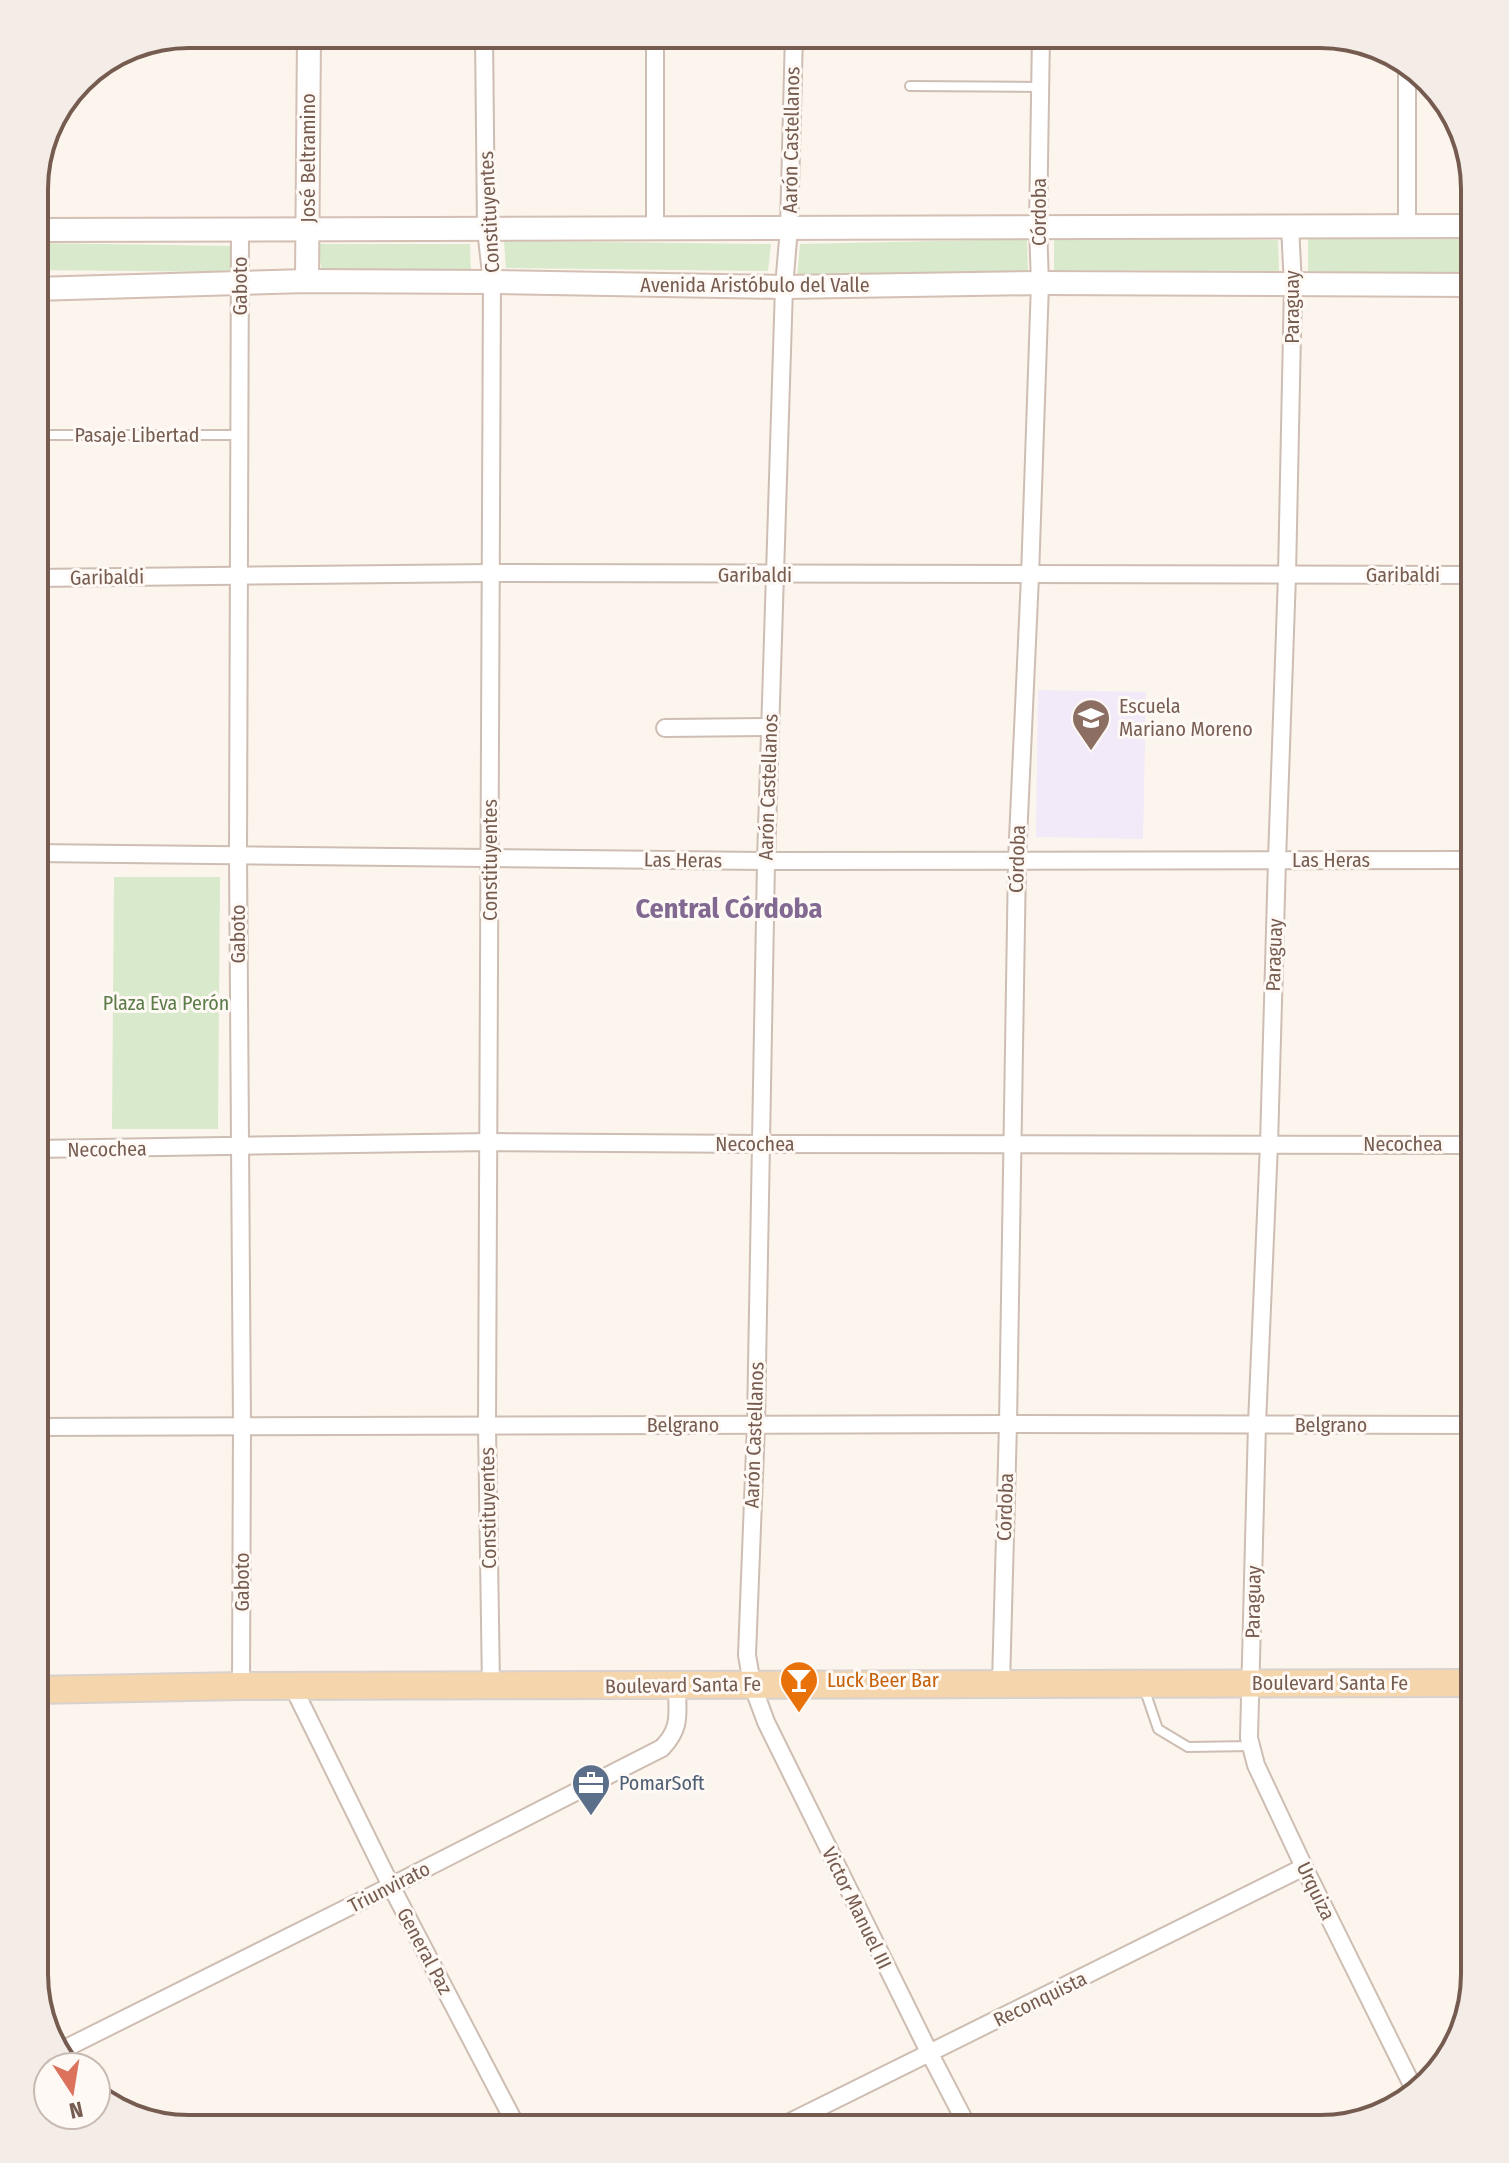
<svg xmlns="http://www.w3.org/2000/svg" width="1509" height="2163" viewBox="0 0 1509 2163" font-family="'Fira Sans Condensed',sans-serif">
<rect width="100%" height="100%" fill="#fcf5ed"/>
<!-- education -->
<polygon fill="#f2e9f9" points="1038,690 1146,692 1143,839 1036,837"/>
<!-- green -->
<g fill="#d9e9cb">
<polygon points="1054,237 1278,240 1279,271 1054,270"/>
<polygon points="1475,238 1475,275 1308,275 1308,239"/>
<polygon points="1027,239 1028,272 797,277 800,244"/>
<polygon points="504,241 771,244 768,271 506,268"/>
<polygon points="34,243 237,246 234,272 34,270"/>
<polygon points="317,244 470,244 471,273 322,272"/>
<polygon points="114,877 220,877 218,1129 112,1129"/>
</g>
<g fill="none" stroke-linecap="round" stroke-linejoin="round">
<!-- lane casing -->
<g stroke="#cebdb2" stroke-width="12">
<g id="lane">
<polyline points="910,86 1040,87"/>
<polyline points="34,435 240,435"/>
<polyline points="1144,1688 1158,1729 1188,1747 1251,1746"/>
</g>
</g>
<!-- street casing -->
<g stroke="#cebdb2" stroke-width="20">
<g id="street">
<polyline points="484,34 486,229 492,282 487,1426 491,1686"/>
<polyline points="794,34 789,228 784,287 766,861 756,1424 747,1655 752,1684 766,1722 930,2054 969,2129"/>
<polyline points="1290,226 1293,285 1287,575 1277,860 1269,1144 1257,1424 1249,1738 1256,1765 1304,1867 1415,2091"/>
<polyline points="1407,227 1407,64"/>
<polyline points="655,228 655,34"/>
<polyline points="240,230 238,855 242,1426 241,1686"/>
<polyline points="34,578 490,573 1475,575"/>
<polyline points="665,728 769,727"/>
<polyline points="34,853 766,861 1475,860"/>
<polyline points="34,1149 490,1142 760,1144 1475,1145"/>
<polyline points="34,1427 1008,1424 1475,1425"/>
<polyline points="1001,1684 1008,1424 1017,861 1030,576 1040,283 1038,227 1041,34"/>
<polyline points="293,1687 391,1886 518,2129"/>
<path d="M56 2053 391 1886 662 1748C682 1727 677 1714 677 1686"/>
<polyline points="776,2129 1304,1867"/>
</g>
</g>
<!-- secondary casing -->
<g stroke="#d3bfb3" stroke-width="26">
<g id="secondary">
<polyline points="34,230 1475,226"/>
<polyline points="307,281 309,34"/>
<polyline points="34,289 307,281 492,282 784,287 1040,283 1475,285"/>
</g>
</g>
<!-- primary casing -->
<g stroke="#d9d1ce" stroke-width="30">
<polyline id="primary" points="34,1690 241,1686 1475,1683"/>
</g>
<!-- lane -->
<use href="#lane" stroke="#fff" stroke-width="8"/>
<!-- street -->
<use href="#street" stroke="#fff" stroke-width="16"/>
<!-- secondary -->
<use href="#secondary" stroke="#fff" stroke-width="22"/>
<!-- primary -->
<use href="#primary" stroke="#f5d5ab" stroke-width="26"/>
</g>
<!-- icons -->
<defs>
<g id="school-pin" transform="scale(2)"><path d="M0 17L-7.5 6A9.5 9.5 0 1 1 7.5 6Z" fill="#8d6e63" stroke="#fef9f4"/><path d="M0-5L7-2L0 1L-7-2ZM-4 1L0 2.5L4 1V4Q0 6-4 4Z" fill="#fff"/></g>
<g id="bar-pin" transform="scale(2)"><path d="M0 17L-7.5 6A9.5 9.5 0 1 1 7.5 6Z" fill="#e8710a" stroke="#fef9f4"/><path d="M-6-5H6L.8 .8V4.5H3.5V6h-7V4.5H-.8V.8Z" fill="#fff"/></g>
<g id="office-pin" transform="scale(2)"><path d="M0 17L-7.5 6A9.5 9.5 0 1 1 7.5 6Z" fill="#5c6f8a" stroke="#fef9f4"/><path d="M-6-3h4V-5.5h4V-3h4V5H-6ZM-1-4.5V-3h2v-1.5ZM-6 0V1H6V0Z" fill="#fff"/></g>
</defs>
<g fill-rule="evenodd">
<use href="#school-pin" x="1091" y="718"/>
<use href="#bar-pin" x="799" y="1680"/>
<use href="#office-pin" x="591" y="1783"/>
</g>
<g text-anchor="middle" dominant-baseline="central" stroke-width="6" stroke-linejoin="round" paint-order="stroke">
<!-- street labels -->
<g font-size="20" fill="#765c50" stroke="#fef9f4">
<text transform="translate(791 140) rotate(-89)">Aarón Castellanos</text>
<text transform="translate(308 158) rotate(-90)">José Beltramino</text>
<text transform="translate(489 212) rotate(-93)">Constituyentes</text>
<text transform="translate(1039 212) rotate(-90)">Córdoba</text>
<text x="755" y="285">Avenida Aristóbulo del Valle</text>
<text transform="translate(240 286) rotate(-90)">Gaboto</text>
<text transform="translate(1292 307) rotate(-90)">Paraguay</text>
<text x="137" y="435">Pasaje Libertad</text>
<text x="755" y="575">Garibaldi</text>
<text x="1403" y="575">Garibaldi</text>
<text transform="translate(107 577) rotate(-1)">Garibaldi</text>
<text transform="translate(768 787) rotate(-88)">Aarón Castellanos</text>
<text transform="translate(1017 859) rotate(-88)">Córdoba</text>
<text transform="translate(490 860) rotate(-90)">Constituyentes</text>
<text transform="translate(683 860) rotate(1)">Las Heras</text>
<text x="1331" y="860">Las Heras</text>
<text transform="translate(238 934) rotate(-90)">Gaboto</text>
<text transform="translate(1274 955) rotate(-88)">Paraguay</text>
<text x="755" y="1144">Necochea</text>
<text x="1403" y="1144">Necochea</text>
<text transform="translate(107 1149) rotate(-1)">Necochea</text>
<text x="683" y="1425">Belgrano</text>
<text x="1331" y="1425">Belgrano</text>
<text transform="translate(754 1435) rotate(-88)">Aarón Castellanos</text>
<text transform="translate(1005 1507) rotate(-88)">Córdoba</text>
<text transform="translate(488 1508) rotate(-91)">Constituyentes</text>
<text transform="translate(242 1582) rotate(-90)">Gaboto</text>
<text transform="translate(1253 1602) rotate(-89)">Paraguay</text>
<text x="1330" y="1683">Boulevard Santa Fe</text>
<text transform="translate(683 1685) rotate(-1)">Boulevard Santa Fe</text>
<text transform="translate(389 1887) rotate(-27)">Triunvirato</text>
<text transform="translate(1316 1891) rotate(64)">Urquiza</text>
<text transform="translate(857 1908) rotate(64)">Victor Manuel III</text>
<text transform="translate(425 1951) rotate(62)">General Paz</text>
<text transform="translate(1040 1999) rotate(-26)">Reconquista</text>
</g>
<!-- education labels -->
<g font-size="20" fill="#785e54" stroke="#fef9f4" text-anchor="start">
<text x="1119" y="706">Escuela<tspan x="1119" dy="23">Mariano Moreno</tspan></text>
</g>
<!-- park labels -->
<g font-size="20" fill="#5b7b49" stroke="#fef9f4">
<text x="166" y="1003">Plaza Eva Perón</text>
</g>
<!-- food labels -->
<g font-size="20" fill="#c56008" stroke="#fef9f4" text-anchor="start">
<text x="827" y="1680">Luck Beer Bar</text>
</g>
<!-- service labels -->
<g font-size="20" fill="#4e5e75" stroke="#fef9f4" text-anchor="start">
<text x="619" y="1783">PomarSoft</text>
</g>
<!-- district labels -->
<g font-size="28" font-weight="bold" fill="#816991" stroke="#fef9f4">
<text x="729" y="908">Central Córdoba</text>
</g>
</g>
<!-- crop -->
<path d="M0 0H1509V2163H0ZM189 48H1320A141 141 0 0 1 1461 189V1974A141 141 0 0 1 1320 2115H189A141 141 0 0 1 48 1974V189A141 141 0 0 1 189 48Z" fill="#f3ece7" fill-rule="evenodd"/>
<path fill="none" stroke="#765c50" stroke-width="4" d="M189 48H1320A141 141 0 0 1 1461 189V1974A141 141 0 0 1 1320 2115H189A141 141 0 0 1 48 1974V189A141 141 0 0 1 189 48Z"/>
<!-- north arrow -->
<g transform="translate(72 2091) rotate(168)"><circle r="38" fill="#fef9f4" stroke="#c8bab2" stroke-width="2"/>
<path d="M0-6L14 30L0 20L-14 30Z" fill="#dc715c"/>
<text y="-12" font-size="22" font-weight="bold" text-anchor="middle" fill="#765c50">N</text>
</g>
</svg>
